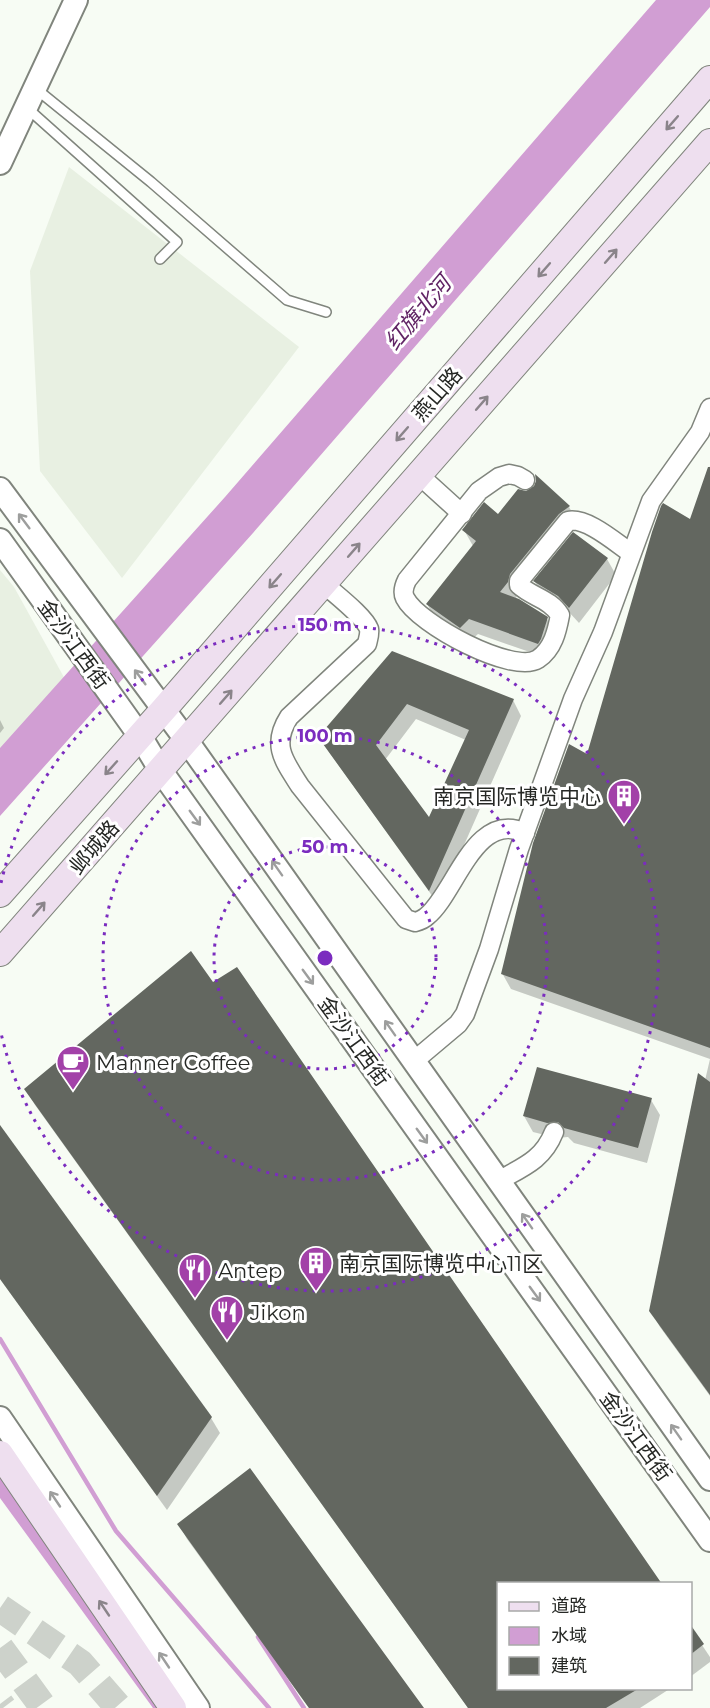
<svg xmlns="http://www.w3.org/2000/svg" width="710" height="1708" viewBox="0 0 710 1708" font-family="Montserrat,'Noto Sans SC',sans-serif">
<rect width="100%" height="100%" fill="#f7fcf4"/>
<!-- built -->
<g fill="#e8f0e2">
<polygon points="69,167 299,347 122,578 40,471 30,271"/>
<polygon points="0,570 14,587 71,690 0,769"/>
</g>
<!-- water -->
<g fill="#d19ed3">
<polygon points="656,0 710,0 710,7 253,533 0,816 0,748 225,497"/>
<polygon points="0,1422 208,1708 153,1708 0,1498"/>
</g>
<!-- shadow -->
<g fill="#0003" fill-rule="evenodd">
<polygon points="710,466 710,1396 660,1327 651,1311 710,1059 511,989 502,973 588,756 690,521"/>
<polygon points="537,479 569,507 578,522 518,590 516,599 547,619 556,634 547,658 478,634 469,642 436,620 427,604 473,546 464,530 499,516 536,487"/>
<polygon points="574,534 607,559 616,575 579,623 568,611 544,597 535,582"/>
<path d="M393 653 513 700 521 716 438 904 329 752 320 737ZM416 719 466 740 429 820 385 760Z"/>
<polygon points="0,720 4,728 0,733"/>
<polygon points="26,1090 498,1584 498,1688 671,1688 640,1708 468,1708 35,1105"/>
<polygon points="651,1100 660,1115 647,1163 574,1143 568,1137 557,1138 533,1132 524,1116"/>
<polygon points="0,1128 211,1418 220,1433 167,1510 0,1279"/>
<polygon points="179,1524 422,1708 309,1708 187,1539"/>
<polygon points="690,1627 710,1657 710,1662 690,1677"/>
</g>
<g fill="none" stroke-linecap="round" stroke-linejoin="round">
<!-- stream -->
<g stroke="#d19ed3" stroke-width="4.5">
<polyline points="0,1339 116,1531 269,1708"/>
<polyline points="258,1637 304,1708"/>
</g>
</g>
<!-- building -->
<g fill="#636760" fill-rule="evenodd">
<polygon points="708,467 710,467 710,1048 501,974 533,843 569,744 587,754 652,532 661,506 663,503 690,519"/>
<polygon points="535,474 570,506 559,514 510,574 508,582 500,592 519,599 548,617 541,639 538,644 469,619 460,628 426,604 476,541 462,530 484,502 498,514 518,489 526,491 534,486 536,481"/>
<polygon points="573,532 608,558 569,608 558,596 533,581"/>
<path d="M392 651 514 699 429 891 318 737ZM407 704 469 730 429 817 376 745Z"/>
<polygon points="191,951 213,982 237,967 662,1584 498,1584 498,1689 638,1689 606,1708 468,1708 24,1089"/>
<polygon points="537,1067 652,1098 638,1148 564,1128 558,1122 547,1123 523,1116"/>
<polygon points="698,1073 710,1082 710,1395 649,1311"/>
<polygon points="0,1125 212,1417 157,1496 0,1279"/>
<polygon points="250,1468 328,1576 424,1708 309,1708 177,1524"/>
<polygon points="690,1624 704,1644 690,1655"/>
</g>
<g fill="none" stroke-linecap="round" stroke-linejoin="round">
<!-- trunk-tunnel -->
<g stroke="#cdd2cb" stroke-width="28" stroke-dasharray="28 14" stroke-linecap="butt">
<polyline points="0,1608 80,1663 119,1708"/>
<polyline points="0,1648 44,1708"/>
<polyline points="0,1704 3,1708"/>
</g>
<!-- service casing -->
<g stroke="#80857d" stroke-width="12">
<g id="service">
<polyline points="35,88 151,182 287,300 326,312"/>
<polyline points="26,107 177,242 160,259"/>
</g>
</g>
<!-- minor casing -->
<g stroke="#80857d" stroke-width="21">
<g id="minor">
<polyline points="419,475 462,514"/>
<path d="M525 480 518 476 509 474 499 477 479 491 407 580C404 586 402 592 405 598 418 624 513 675 538 659 553 649 557 631 560 615 550 599 532 597 519 585V581L568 521C587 517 616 543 631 553"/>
<path d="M324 584C336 595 364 616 369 629 370 634 368 639 367 644L289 717C271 745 284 761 300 786L406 919 415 922C419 921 424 919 427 916 455 894 475 809 525 833"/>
<polyline points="414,1061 458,1024 465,1014 489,949 519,849 573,699 603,632 651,501 700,432 710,408"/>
<path d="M498 1181C523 1167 543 1160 554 1132"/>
</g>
</g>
<!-- tertiary casing -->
<g stroke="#80857d" stroke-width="26">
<g id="tertiary">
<polyline points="0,163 76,0"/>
<polyline points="0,489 187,741 710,1479"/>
<polyline points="0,540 140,736 161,771 710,1540"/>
<polyline points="0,1418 198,1708"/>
</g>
</g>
<!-- secondary casing -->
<g stroke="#80857d" stroke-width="28">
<g id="secondary">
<polyline points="0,894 164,709 710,79"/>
<polyline points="0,953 710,142"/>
<polyline points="0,1454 173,1708"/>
</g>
</g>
<!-- service -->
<use href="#service" stroke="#fff" stroke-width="9"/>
<!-- minor -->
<use href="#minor" stroke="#fff" stroke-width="18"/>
<!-- tertiary -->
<use href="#tertiary" stroke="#fff" stroke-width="22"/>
<!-- secondary -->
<use href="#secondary" stroke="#eedfef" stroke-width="26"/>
</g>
<!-- one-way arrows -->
<defs><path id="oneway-shaft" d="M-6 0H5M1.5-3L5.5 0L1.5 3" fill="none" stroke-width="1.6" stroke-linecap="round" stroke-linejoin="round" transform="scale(1.5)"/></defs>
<g stroke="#8a848a">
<use href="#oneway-shaft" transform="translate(672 123) rotate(131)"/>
<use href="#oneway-shaft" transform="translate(611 256) rotate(-49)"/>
<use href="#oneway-shaft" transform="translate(544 270) rotate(131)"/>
<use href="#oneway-shaft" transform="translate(482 403) rotate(-49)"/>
<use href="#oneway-shaft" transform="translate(402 434) rotate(131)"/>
<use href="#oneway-shaft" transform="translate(354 550) rotate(-49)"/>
<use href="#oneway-shaft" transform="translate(275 581) rotate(131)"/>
<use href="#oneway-shaft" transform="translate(226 697) rotate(-49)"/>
<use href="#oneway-shaft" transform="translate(111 768) rotate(132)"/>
<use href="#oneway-shaft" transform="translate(39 909) rotate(-49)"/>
<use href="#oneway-shaft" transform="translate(104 1608) rotate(-124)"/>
</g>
<g stroke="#9d9e9d">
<use href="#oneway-shaft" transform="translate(24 521) rotate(-127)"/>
<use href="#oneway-shaft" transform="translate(140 677) rotate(-127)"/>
<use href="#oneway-shaft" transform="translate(195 818) rotate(54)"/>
<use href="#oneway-shaft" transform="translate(277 868) rotate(-125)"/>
<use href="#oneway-shaft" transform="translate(308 977) rotate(54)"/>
<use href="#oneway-shaft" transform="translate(390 1028) rotate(-125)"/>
<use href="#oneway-shaft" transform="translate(422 1136) rotate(54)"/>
<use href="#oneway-shaft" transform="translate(527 1221) rotate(-125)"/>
<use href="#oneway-shaft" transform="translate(535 1294) rotate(54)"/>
<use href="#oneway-shaft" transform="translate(676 1432) rotate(-125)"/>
<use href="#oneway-shaft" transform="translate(55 1499) rotate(-124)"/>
<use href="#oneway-shaft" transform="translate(164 1660) rotate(-124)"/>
</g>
<!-- distance rings -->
<g fill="none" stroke="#7b2cbf" stroke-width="3" stroke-dasharray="3 6">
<circle cx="325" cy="958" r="111"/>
<circle cx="325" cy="958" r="222"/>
<path d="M1 883A333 333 0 1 1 1 1033"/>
</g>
<!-- icons -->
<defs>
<g id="building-pin" transform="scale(1.725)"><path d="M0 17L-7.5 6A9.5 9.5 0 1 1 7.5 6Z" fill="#a241a8" stroke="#fff"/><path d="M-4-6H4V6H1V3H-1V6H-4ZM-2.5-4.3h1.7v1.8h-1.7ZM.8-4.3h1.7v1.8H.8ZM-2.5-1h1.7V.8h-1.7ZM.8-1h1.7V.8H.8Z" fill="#fff"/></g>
<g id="cafe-pin" transform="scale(1.725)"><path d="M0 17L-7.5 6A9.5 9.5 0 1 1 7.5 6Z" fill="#a241a8" stroke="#fff"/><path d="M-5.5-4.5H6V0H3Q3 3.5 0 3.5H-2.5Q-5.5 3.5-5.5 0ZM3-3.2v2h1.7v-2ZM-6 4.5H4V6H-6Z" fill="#fff"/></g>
<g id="restaurant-pin" transform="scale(1.725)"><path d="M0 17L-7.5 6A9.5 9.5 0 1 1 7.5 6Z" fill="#a241a8" stroke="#fff"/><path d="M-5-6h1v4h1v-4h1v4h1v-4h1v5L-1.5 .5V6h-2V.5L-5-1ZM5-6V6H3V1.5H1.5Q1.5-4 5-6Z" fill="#fff"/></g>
</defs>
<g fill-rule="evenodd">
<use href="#building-pin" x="624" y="796"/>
<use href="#cafe-pin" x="73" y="1062"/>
<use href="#building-pin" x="316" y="1263"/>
<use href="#restaurant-pin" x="195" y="1270"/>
<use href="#restaurant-pin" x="227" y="1312"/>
</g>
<g text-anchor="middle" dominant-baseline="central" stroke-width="6" stroke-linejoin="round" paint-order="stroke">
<!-- street labels -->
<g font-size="21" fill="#262825" stroke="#fff">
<text transform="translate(437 394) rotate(-49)">燕山路</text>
<text transform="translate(74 644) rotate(54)">金沙江西街</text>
<text transform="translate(94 847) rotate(-49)">邺城路</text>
<text transform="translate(354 1041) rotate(54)">金沙江西街</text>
<text transform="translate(636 1436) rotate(54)">金沙江西街</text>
</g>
<!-- poi labels -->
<g font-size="21" fill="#262825" stroke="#fff" text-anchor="start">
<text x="601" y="796" text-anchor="end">南京国际博览中心</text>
<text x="96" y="1062">Manner Coffee</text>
<text x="339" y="1263">南京国际博览中心11区</text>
<text x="218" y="1270">Antep</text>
<text x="250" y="1312">Jikon</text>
</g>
<!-- water labels -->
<g font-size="22" font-style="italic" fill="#612465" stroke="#fff">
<text transform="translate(418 313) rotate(-50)">红旗北河</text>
</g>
</g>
<circle cx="325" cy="958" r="9" fill="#7b2cbf" stroke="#fff" stroke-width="3"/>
<g font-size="18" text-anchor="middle" font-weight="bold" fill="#7b2cbf" stroke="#fff" stroke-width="6" stroke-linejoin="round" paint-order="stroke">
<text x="325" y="631">150 m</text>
<text x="325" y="742">100 m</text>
<text x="325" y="853">50 m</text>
</g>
<!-- legend -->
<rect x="497" y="1582" width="195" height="108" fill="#ffffff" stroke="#a8a9a8" stroke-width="1.5"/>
<rect x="509" y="1602" width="30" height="9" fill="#eedfef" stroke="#a8a9a8" stroke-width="1.5"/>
<text x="551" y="1612" font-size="18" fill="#262825">道路</text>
<rect x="509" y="1627" width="30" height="18" fill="#d19ed3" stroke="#a8a9a8" stroke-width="1.5"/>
<text x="551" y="1642" font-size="18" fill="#262825">水域</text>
<rect x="509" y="1657" width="30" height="18" fill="#636760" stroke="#a8a9a8" stroke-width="1.5"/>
<text x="551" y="1672" font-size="18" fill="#262825">建筑</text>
</svg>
